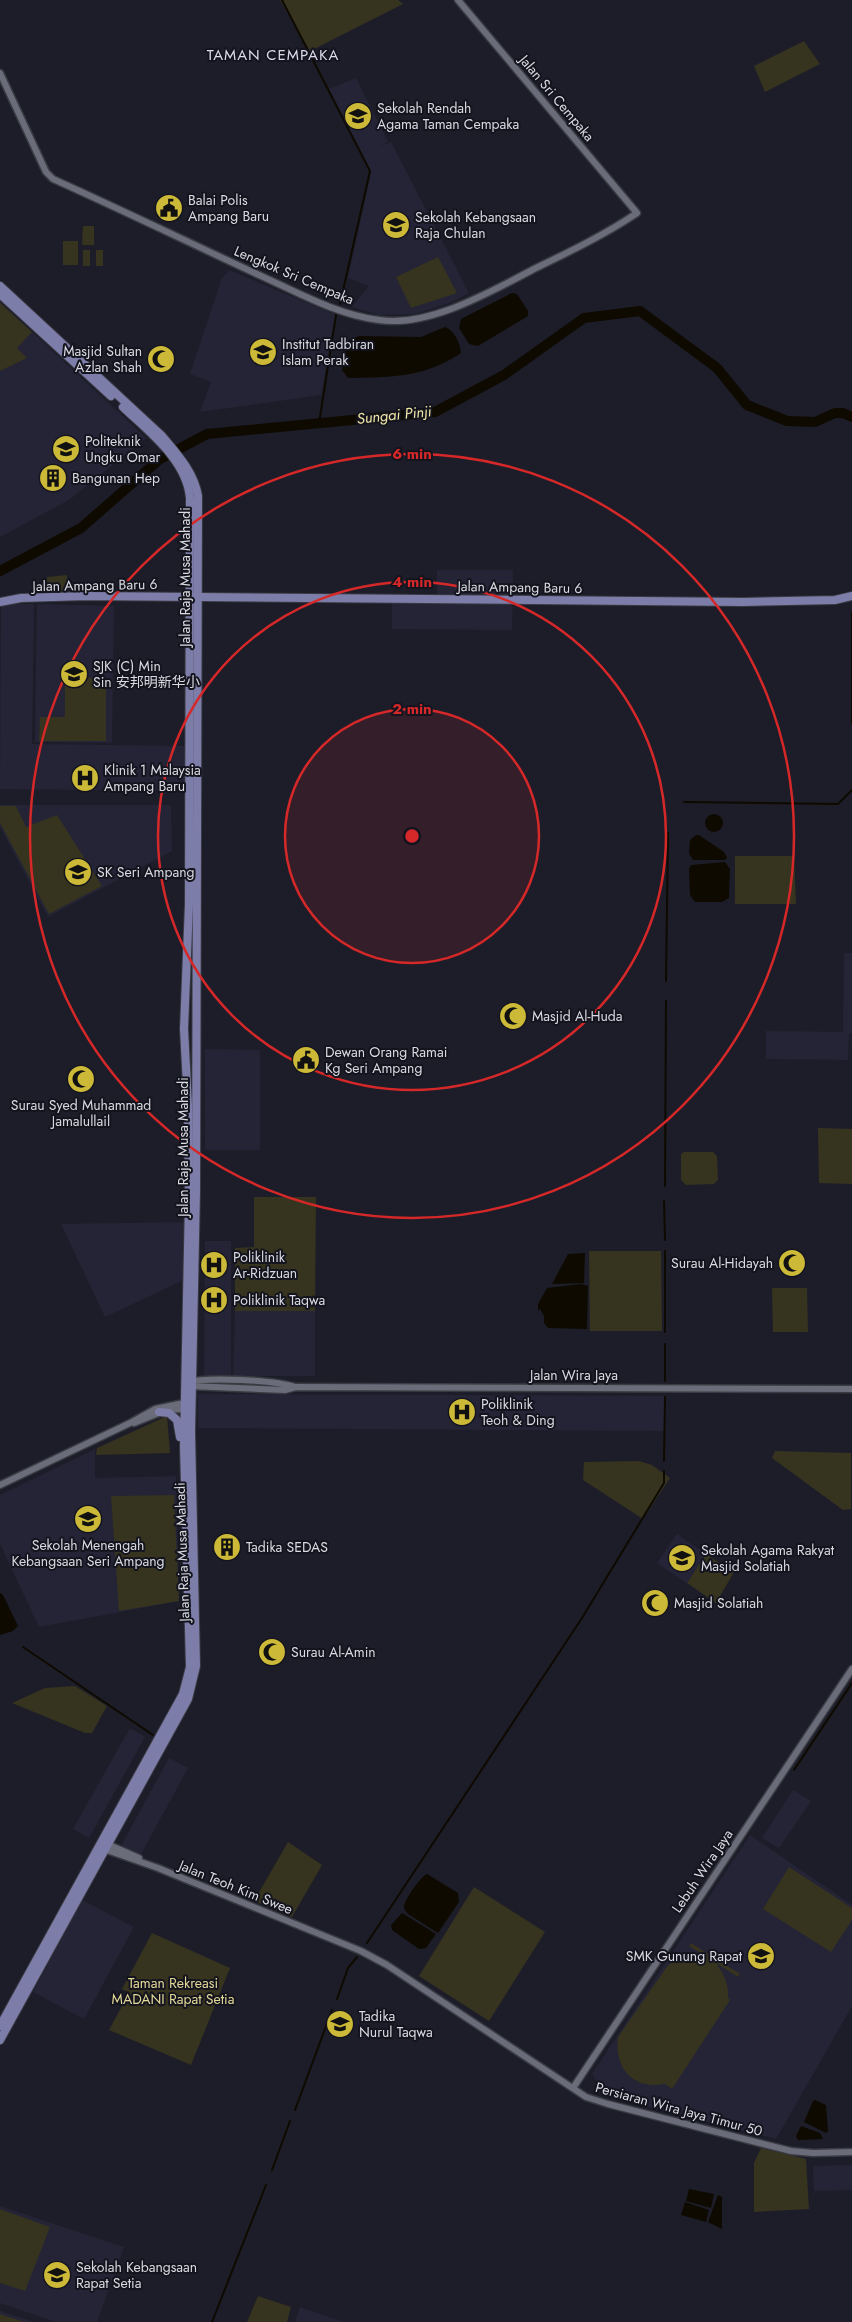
<svg xmlns="http://www.w3.org/2000/svg" width="852" height="2322" viewBox="0 0 852 2322" font-family="Jost,'Noto Sans SC',sans-serif">
<rect width="100%" height="100%" fill="#1d1d29"/>
<!-- built -->
<g fill="#242436">
<polygon points="356,78 388,142 379,147 391,142 469,293 452,302 415,314 378,315 352,307 369,286 348,278 371,173 329,89"/>
<polygon points="229,270 336,315 321,395 200,412 211,382 190,374 222,278"/>
<polygon points="0,302 146,438 69,500 0,537"/>
<polygon points="437,570 513,570 512,630 392,629 392,597 437,597"/>
<polygon points="1,604 34,604 32,744 186,746 186,791 0,789"/>
<polygon points="37,604 114,606 112,743 35,742"/>
<polygon points="0,805 171,805 172,851 48,917 0,827"/>
<polygon points="844,953 852,953 852,1033 849,1034 848,1060 766,1059 766,1031 843,1032"/>
<polygon points="205,1049 260,1050 260,1150 205,1150"/>
<polygon points="188,1222 186,1279 105,1317 61,1224"/>
<polygon points="205,1241 231,1241 231,1377 204,1377"/>
<polygon points="235,1311 315,1311 315,1376 233,1376"/>
<polygon points="198,1394 664,1396 665,1431 198,1428"/>
<polygon points="95,1449 95,1478 176,1476 179,1601 39,1627 0,1544 0,1495"/>
<polygon points="677,1534 706,1554 687,1583 657,1563"/>
<polygon points="130,1728 145,1737 89,1838 73,1829"/>
<polygon points="169,1758 188,1768 140,1856 121,1846"/>
<polygon points="793,1790 811,1801 779,1848 762,1838"/>
<polygon points="750,1835 852,1905 852,2006 776,2139 605,2096 592,2074"/>
<polygon points="82,1900 134,1927 84,2019 33,1992"/>
<polygon points="852,2165 852,2190 814,2191 813,2166"/>
<polygon points="0,2206 124,2247 97,2322 56,2322 0,2303"/>
<polygon points="300,2307 343,2322 295,2322"/>
<polygon points="0,2311 34,2322 0,2322"/>
</g>
<!-- green -->
<g fill="#36331f">
<polygon points="280,0 398,0 403,4 310,51"/>
<polygon points="804,41 820,64 765,92 754,66"/>
<polygon points="83,226 94,226 94,245 82,245"/>
<rect x="63" y="241" width="15" height="24"/>
<rect x="83" y="250" width="7" height="16"/>
<rect x="96" y="250" width="7" height="16"/>
<polygon points="438,257 457,293 411,308 396,277"/>
<polygon points="0,303 32,332 17,348 27,358 0,371"/>
<polygon points="67,575 68,590 48,592 47,577"/>
<polygon points="65,678 106,678 106,741 39,741 40,717 65,717"/>
<polygon points="0,806 16,806 26,827 57,815 102,886 49,914 0,823"/>
<polygon points="735,856 794,856 796,904 735,904"/>
<polygon points="818,1128 852,1129 852,1184 819,1183"/>
<polygon points="684,1152 713,1152 717,1156 718,1180 714,1184 686,1185 681,1180 681,1154"/>
<polygon points="254,1197 316,1197 315,1311 235,1311 235,1248 254,1247"/>
<polygon points="589,1251 661,1251 662,1331 590,1331"/>
<polygon points="772,1288 807,1288 808,1332 773,1332"/>
<polygon points="167,1416 170,1453 96,1455 97,1448"/>
<polygon points="775,1451 851,1453 851,1509 843,1510 772,1458"/>
<polygon points="639,1461 652,1465 670,1478 643,1519 583,1480 584,1462"/>
<polygon points="174,1495 179,1601 119,1611 111,1496"/>
<polygon points="706,1554 734,1572 716,1603 687,1583"/>
<polygon points="75,1686 107,1706 92,1733 85,1733 12,1703 45,1688"/>
<polygon points="288,1842 322,1865 292,1917 254,1901"/>
<polygon points="789,1867 852,1908 852,1920 831,1952 763,1909"/>
<polygon points="474,1887 545,1932 489,2021 419,1976"/>
<polygon points="152,1933 230,1968 191,2065 109,2030 129,1993 122,1989"/>
<path d="M691 1943 740 1974 738 1977 716 1963C724 1974 729 1984 728 1998L730 2000 672 2089 665 2084C634 2090 614 2069 618 2037L668 1965 688 1955 708 1958 689 1946Z"/>
<polygon points="761,2148 806,2159 809,2209 754,2212 754,2163"/>
<polygon points="0,2209 50,2227 25,2291 0,2283"/>
<polygon points="258,2296 291,2307 287,2322 247,2322"/>
<polygon points="0,2314 24,2322 0,2322"/>
</g>
<!-- water -->
<g fill="#0e0a00">
<polygon points="512,293 517,294 528,311 528,316 478,346 469,344 459,328 461,319"/>
<path d="M445 327C455 331 460 343 461 353 423 378 392 377 348 378L342 370 347 341 359 336 421 337Z"/>
<circle cx="714" cy="823" r="9"/>
<polygon points="696,835 699,835 724,852 727,858 725,860 693,860 689,853 690,840"/>
<polygon points="725,862 730,869 729,898 722,902 695,902 690,895 689,869 691,865"/>
<polygon points="585,1253 584,1283 552,1284 568,1254"/>
<polygon points="581,1284 588,1286 587,1329 548,1328 544,1323 544,1316 540,1309 538,1311 538,1304 547,1288"/>
<polygon points="0,1593 3,1595 18,1626 13,1631 0,1635"/>
<path d="M427 1874 458 1893 459 1902 438 1933 408 1914C406 1911 404 1910 404 1907 404 1900 421 1876 427 1874Z"/>
<polygon points="402,1913 436,1934 426,1948 419,1949 392,1930 391,1925"/>
<polygon points="815,2100 826,2105 828,2131 826,2133 804,2122 813,2101"/>
<polygon points="801,2126 820,2133 823,2139 798,2140 796,2136"/>
<polygon points="689,2189 714,2194 711,2208 686,2201"/>
<polygon points="718,2195 722,2197 722,2229 708,2222"/>
<polygon points="685,2202 709,2210 706,2222 681,2215"/>
</g>
<g fill="none" stroke-linecap="round" stroke-linejoin="round">
<!-- stream -->
<g stroke="#0e0a00" stroke-width="2">
<polyline points="282,0 370,171 340,304"/>
<polyline points="319,423 336,315"/>
<polyline points="852,612 852,724"/>
<polyline points="684,802 838,804 852,790"/>
<polyline points="666,981 668,833"/>
<polyline points="665,1186 666,1001"/>
<polyline points="664,1201 665,1240"/>
<polyline points="665,1251 665,1332"/>
<polyline points="665,1344 665,1381"/>
<polyline points="664,1461 665,1397"/>
<polyline points="23,1647 153,1735"/>
<polyline points="794,1770 852,1683"/>
<polyline points="367,1943 582,1618 664,1483 664,1471"/>
<polyline points="337,1999 348,1968 357,1957"/>
<polyline points="295,2110 332,2010"/>
<polyline points="272,2170 290,2121"/>
<polyline points="212,2322 266,2185"/>
</g>
<!-- river -->
<polyline stroke="#0e0a00" stroke-width="10" points="0,571 81,528 160,459 207,434 435,412 504,375 584,318 640,311 717,368 747,405 787,421 815,422 835,413 843,413 852,417"/>
<!-- minor casing -->
<g stroke="#3a3a43" stroke-width="9">
<g id="minor">
<path d="M0 73 46 172 53 179C122 210 190 243 259 275 297 292 337 315 379 320 430 328 493 290 538 267 571 251 606 234 637 213L458 0"/>
<path d="M188 1382C209 1377 274 1380 295 1387"/>
<polyline points="189,1386 285,1390 296,1387 852,1389"/>
<polyline points="134,1423 166,1410 184,1409"/>
<polyline points="0,1485 130,1423 155,1409 184,1403"/>
<polyline points="105,1843 139,1858"/>
<polyline points="101,1848 158,1868 361,1951 387,1965 586,2097 608,2104 791,2151 813,2153 852,2152"/>
<polyline points="573,2088 852,1669"/>
</g>
</g>
<!-- major casing -->
<g stroke="#3a3a43" stroke-width="10">
<g id="major">
<path d="M0 286 162 436C177 454 194 472 198 496L196 1191 191 1432 196 1666 188 1699 0 2040"/>
<polyline points="0,294 111,396"/>
<polyline points="0,602 21,598 86,596 743,602 835,600 852,596"/>
<polyline points="159,1412 169,1413 177,1420 180,1437"/>
<path d="M0 2026 183 1694 190 1667 184 1447 189 1199 188 1105 184 1029 189 904 190 498C187 460 148 431 123 407"/>
</g>
</g>
<!-- minor -->
<use href="#minor" stroke="#6b6c7a" stroke-width="6"/>
<!-- major -->
<use href="#major" stroke="#7d7da9" stroke-width="8"/>
</g>
<!-- distance rings -->
<circle cx="412" cy="836" r="127" fill="#d62828" fill-opacity=".12"/>
<g fill="none" stroke="#d62828" stroke-width="2.5">
<circle cx="412" cy="836" r="127"/>
<circle cx="412" cy="836" r="254"/>
<circle cx="412" cy="836" r="382"/>
</g>
<!-- icons -->
<defs>
<g id="school-disc" transform="scale(1.4375)"><circle r="9.5" fill="#cdb938" stroke="#14141f"/><path d="M0-5L7-2L0 1L-7-2ZM-4 1L0 2.5L4 1V4Q0 6-4 4Z" fill="#111"/></g>
<g id="civic-disc" transform="scale(1.4375)"><circle r="9.5" fill="#cdb938" stroke="#14141f"/><path d="M-.6-6.5H3V-4.5H.6V-3L4-1V1h2V6H-6V1h2V-1L-.6-3ZM-1.2 2.5V6h2.4V2.5Z" fill="#111"/></g>
<g id="university-disc" transform="scale(1.4375)"><circle r="9.5" fill="#cdb938" stroke="#14141f"/><path d="M0-5L7-2L0 1L-7-2ZM-4 1L0 2.5L4 1V4Q0 6-4 4Z" fill="#111"/></g>
<g id="mosque-disc" transform="scale(1.4375)"><circle r="9.5" fill="#cdb938" stroke="#14141f"/><path d="M3.5-4.9A6 6 0 1 0 3.5 4.9A5 5 0 1 1 3.5-4.9Z" fill="#111"/></g>
<g id="building-disc" transform="scale(1.4375)"><circle r="9.5" fill="#cdb938" stroke="#14141f"/><path d="M-4-6H4V6H1V3H-1V6H-4ZM-2.5-4.3h1.7v1.8h-1.7ZM.8-4.3h1.7v1.8H.8ZM-2.5-1h1.7V.8h-1.7ZM.8-1h1.7V.8H.8Z" fill="#111"/></g>
<g id="hospital-disc" transform="scale(1.4375)"><circle r="9.5" fill="#cdb938" stroke="#14141f"/><path d="M-5-5h3v3.5h4V-5h3V5h-3V1.5h-4V5h-3Z" fill="#111"/></g>
</defs>
<g fill-rule="evenodd">
<use href="#school-disc" x="358" y="116"/>
<use href="#civic-disc" x="169" y="208"/>
<use href="#school-disc" x="396" y="225"/>
<use href="#university-disc" x="263" y="352"/>
<use href="#mosque-disc" x="161" y="359"/>
<use href="#university-disc" x="66" y="449"/>
<use href="#building-disc" x="53" y="478"/>
<use href="#school-disc" x="74" y="674"/>
<use href="#hospital-disc" x="85" y="778"/>
<use href="#school-disc" x="78" y="872"/>
<use href="#mosque-disc" x="513" y="1016"/>
<use href="#civic-disc" x="306" y="1060"/>
<use href="#mosque-disc" x="81" y="1079"/>
<use href="#mosque-disc" x="792" y="1263"/>
<use href="#hospital-disc" x="214" y="1265"/>
<use href="#hospital-disc" x="214" y="1300"/>
<use href="#hospital-disc" x="462" y="1412"/>
<use href="#school-disc" x="88" y="1519"/>
<use href="#building-disc" x="227" y="1547"/>
<use href="#school-disc" x="682" y="1558"/>
<use href="#mosque-disc" x="655" y="1603"/>
<use href="#mosque-disc" x="272" y="1652"/>
<use href="#school-disc" x="761" y="1956"/>
<use href="#school-disc" x="340" y="2024"/>
<use href="#school-disc" x="57" y="2275"/>
</g>
<g text-anchor="middle" dominant-baseline="central" stroke-width="4" stroke-linejoin="round" paint-order="stroke">
<!-- street labels -->
<g font-size="14" fill="#dadae2" stroke="#14141f">
<text transform="translate(557 98) rotate(50)">Jalan Sri Cempaka</text>
<text transform="translate(294 275) rotate(23)">Lengkok Sri Cempaka</text>
<text transform="translate(185 577) rotate(-90)">Jalan Raja Musa Mahadi</text>
<text transform="translate(95 585) rotate(-1)">Jalan Ampang Baru 6</text>
<text transform="translate(520 587) rotate(1)">Jalan Ampang Baru 6</text>
<text transform="translate(183 1147) rotate(-90)">Jalan Raja Musa Mahadi</text>
<text x="574" y="1375">Jalan Wira Jaya</text>
<text transform="translate(182 1552) rotate(-92)">Jalan Raja Musa Mahadi</text>
<text transform="translate(702 1871) rotate(-56)">Lebuh Wira Jaya</text>
<text transform="translate(236 1887) rotate(22)">Jalan Teoh Kim Swee</text>
<text transform="translate(679 2109) rotate(15)">Persiaran Wira Jaya Timur 50</text>
</g>
<!-- poi labels -->
<g font-size="14" fill="#dadae2" stroke="#14141f" text-anchor="start">
<text x="377" y="108">Sekolah Rendah<tspan x="377" dy="16">Agama Taman Cempaka</tspan></text>
<text x="188" y="200">Balai Polis<tspan x="188" dy="16">Ampang Baru</tspan></text>
<text x="415" y="217">Sekolah Kebangsaan<tspan x="415" dy="16">Raja Chulan</tspan></text>
<text x="282" y="344">Institut Tadbiran<tspan x="282" dy="16">Islam Perak</tspan></text>
<text x="142" y="351" text-anchor="end">Masjid Sultan<tspan x="142" dy="16">Azlan Shah</tspan></text>
<text x="85" y="441">Politeknik<tspan x="85" dy="16">Ungku Omar</tspan></text>
<text x="72" y="478">Bangunan Hep</text>
<text x="93" y="666">SJK (C) Min<tspan x="93" dy="16">Sin 安邦明新华小</tspan></text>
<text x="104" y="770">Klinik 1 Malaysia<tspan x="104" dy="16">Ampang Baru</tspan></text>
<text x="97" y="872">SK Seri Ampang</text>
<text x="532" y="1016">Masjid Al-Huda</text>
<text x="325" y="1052">Dewan Orang Ramai<tspan x="325" dy="16">Kg Seri Ampang</tspan></text>
<text x="81" y="1105" text-anchor="middle">Surau Syed Muhammad<tspan x="81" dy="16">Jamalullail</tspan></text>
<text x="233" y="1257">Poliklinik<tspan x="233" dy="16">Ar-Ridzuan</tspan></text>
<text x="773" y="1263" text-anchor="end">Surau Al-Hidayah</text>
<text x="233" y="1300">Poliklinik Taqwa</text>
<text x="481" y="1404">Poliklinik<tspan x="481" dy="16">Teoh &amp; Ding</tspan></text>
<text x="88" y="1545" text-anchor="middle">Sekolah Menengah<tspan x="88" dy="16">Kebangsaan Seri Ampang</tspan></text>
<text x="246" y="1547">Tadika SEDAS</text>
<text x="701" y="1550">Sekolah Agama Rakyat<tspan x="701" dy="16">Masjid Solatiah</tspan></text>
<text x="674" y="1603">Masjid Solatiah</text>
<text x="291" y="1652">Surau Al-Amin</text>
<text x="742" y="1956" text-anchor="end">SMK Gunung Rapat</text>
<text x="359" y="2016">Tadika<tspan x="359" dy="16">Nurul Taqwa</tspan></text>
<text x="76" y="2267">Sekolah Kebangsaan<tspan x="76" dy="16">Rapat Setia</tspan></text>
</g>
<!-- park labels -->
<g font-size="14" fill="#e2d898" stroke="#14141f">
<text x="173" y="1983">Taman Rekreasi<tspan x="173" dy="16">MADANI Rapat Setia</tspan></text>
</g>
<!-- neighbourhood labels -->
<g font-size="15" letter-spacing="1" fill="#dbdbec" stroke="#14141f">
<text x="273" y="55">TAMAN CEMPAKA</text>
</g>
<!-- water labels -->
<g font-size="15" font-style="italic" fill="#f1e7a7" stroke="#14141f">
<text transform="translate(394 415) rotate(-6)">Sungai Pinji</text>
</g>
</g>
<circle cx="412" cy="836" r="8" fill="#d62828" stroke="#14141f" stroke-width="2.5"/>
<g font-size="15" text-anchor="middle" font-weight="bold" fill="#d62828" stroke="#14141f" stroke-width="4" stroke-linejoin="round" paint-order="stroke">
<text x="412" y="459">6 min</text>
<text x="412" y="587">4 min</text>
<text x="412" y="714">2 min</text>
</g>
</svg>
